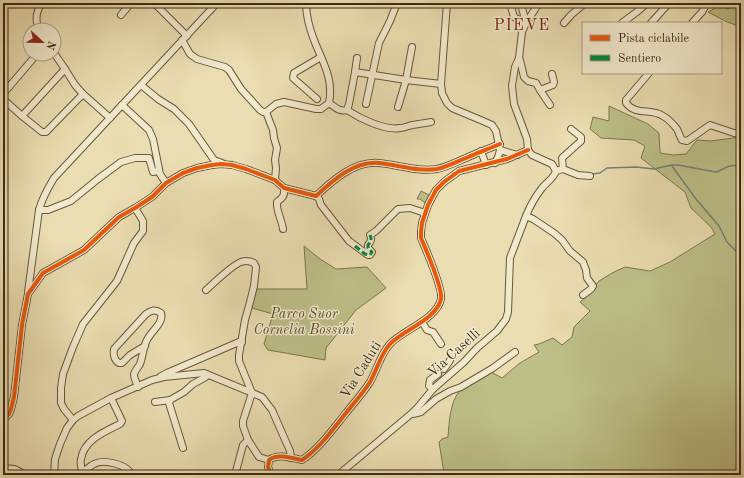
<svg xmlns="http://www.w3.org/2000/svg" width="744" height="478" viewBox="0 0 744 478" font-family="'Old Standard TT',serif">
<rect width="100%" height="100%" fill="#eaddb1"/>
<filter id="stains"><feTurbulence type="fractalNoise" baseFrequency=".005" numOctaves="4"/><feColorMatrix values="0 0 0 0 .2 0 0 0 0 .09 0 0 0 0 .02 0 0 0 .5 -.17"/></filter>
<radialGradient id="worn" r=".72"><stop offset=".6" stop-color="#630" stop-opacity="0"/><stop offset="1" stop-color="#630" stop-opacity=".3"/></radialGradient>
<!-- green -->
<g fill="#bdbf87" stroke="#7d744e">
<polygon points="740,3 741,3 741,27 725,21 708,12 721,5 728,9"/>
<path d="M609 106 648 124 659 133 660 153 673 155 686 154 697 140 711 141 740 137 741 134V475H443L444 473 439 442 442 439 448 437C449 424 450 402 459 392 464 386 484 377 491 372L502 378 520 363 539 352 534 345 539 344 553 338 562 345 572 337 574 327 590 311 580 302 587 296 599 281 612 273 625 267 650 271 670 262 715 234 711 227 691 208 685 192 641 158 645 146 634 140 601 138 590 129 593 117 609 121Z"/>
<polygon points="421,191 429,195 425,203 420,199 417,199"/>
<polygon points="304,246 320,259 336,269 367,267 386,288 356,310 326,348 325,360 268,350 264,344 273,314 252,308 255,289 307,289"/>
</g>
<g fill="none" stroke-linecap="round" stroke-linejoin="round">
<!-- stream -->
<g stroke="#758075" stroke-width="1.5">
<polyline points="672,166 696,199 719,226 727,242 741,256"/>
<path d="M592 174 600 173 607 168 636 167 654 169 672 165H678L716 172C721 171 725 167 730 166 733 165 737 166 741 166"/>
</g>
<!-- street casing -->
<g stroke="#68573b" stroke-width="8">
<g id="street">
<polyline points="154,3 187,36"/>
<polyline points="447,3 441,84 442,93 447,103 452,108 483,121 492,125 496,131 500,150 498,157 495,163"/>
<polyline points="510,3 514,17 519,20 522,32"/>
<polyline points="522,3 522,8 526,23"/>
<polyline points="121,15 131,3"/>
<polyline points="564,23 571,15 585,3"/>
<polyline points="622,23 638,11 647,3"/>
<polyline points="651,23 669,3"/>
<polyline points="692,23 702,12 707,3"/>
<path d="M39 30C35 21 36 11 42 3"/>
<polyline points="182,40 190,54 197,59 225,67 229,70 241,89 260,110 263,112 266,112"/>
<polyline points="54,53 65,69 75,85 83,94 110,118"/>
<polyline points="519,58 520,60 524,77 528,81 536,83 540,90 553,85 554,82 552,74"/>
<polyline points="65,69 22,116 42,132 46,132 83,94"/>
<polyline points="355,72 357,58"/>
<path d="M649 73 626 100V103C636 116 651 108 663 116 669 119 673 124 677 129 679 133 680 137 682 140L687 141 710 125 734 133 741 134"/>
<polyline points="141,85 158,99 174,109 189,124 214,160 222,163"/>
<polyline points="540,90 550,105"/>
<polyline points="3,94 37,54"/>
<polyline points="3,99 22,116"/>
<polyline points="317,99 293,78 294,73 321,57"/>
<path d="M329 103C335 107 339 112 347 110L349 104 355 72 406 80 441 84"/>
<polyline points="366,104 379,43 390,21 397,3"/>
<polyline points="122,105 149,130 153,139 160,174 166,183"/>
<polyline points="398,107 406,80 412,47"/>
<path d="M347 110C359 118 385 131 400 128 404 128 408 126 412 125 419 124 425 123 431 122"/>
<polyline points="500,150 517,155"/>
<polyline points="528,150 527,139 514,104 512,86 515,67 519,58 522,32 526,23 539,3"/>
<polyline points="528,150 532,155 552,164 556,171 563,169 578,175 590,176"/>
<polyline points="481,151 486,165"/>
<polyline points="563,169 562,158 581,141 581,137 571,129"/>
<path d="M556 171C554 178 547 182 542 188 535 197 530 206 526 216L533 219 554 233 562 240 570 251 583 262 586 270 587 278 593 286 591 289 583 295"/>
<path d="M275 180 276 168 275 160 277 148 274 138 273 130 266 112 276 104 284 102 316 109H321L329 103C334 78 322 61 314 40 309 27 306 17 306 3"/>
<path d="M316 196 319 199 321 205 349 241 368 255H370L372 252 368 248V245C371 241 372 240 370 235L376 231 398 209 410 208 425 213"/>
<polyline points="39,210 48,210 71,201 98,179 121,162 135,158 149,158 153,172 159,171"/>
<path d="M283 229C282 220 276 211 277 202 283 198 285 195 284 188"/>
<path d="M206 290C214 283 232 265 241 262 246 260 250 261 254 263L256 267 254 286 250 302 245 320 239 355V361L252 393 243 421V426L248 440 259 457 269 460"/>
<path d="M28 292 39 210C42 198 48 188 54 178L217 3"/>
<polyline points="422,322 427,330 433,332 441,344"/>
<polyline points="444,369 449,362 450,360"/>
<polyline points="161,376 167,373 239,342 242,342"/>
<path d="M138 387C137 383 134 379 134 375 134 371 138 368 140 364 143 356 143 347 147 340 151 331 164 323 161 313 155 309 152 310 146 314L114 349C113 354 114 360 119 363H122L130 355 145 346"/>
<polyline points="433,389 429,386 430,380 438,374"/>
<path d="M111 398 122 421 120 424C104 432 84 440 81 459 80 464 81 468 83 472 87 469 90 466 94 464 103 459 128 464 131 475"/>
<polyline points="155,402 170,400"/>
<polyline points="3,405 3,406"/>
<polyline points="413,414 421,412 436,399 450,391 461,387 493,368 515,352"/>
<path d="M3 420 9 414 11 409 14 397 22 325 28 294 43 273 84 250 119 217 135 208 152 197 166 183 183 173 197 168 212 165 221 164 232 165 246 169 275 180 284 188 316 196C333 180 354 161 379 163 399 165 418 172 437 169 447 167 456 162 466 158 477 153 488 149 500 144"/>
<polyline points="73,420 64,409 61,403 61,388 63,374 73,347 83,324 117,281 134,243 143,231 143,221 135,208"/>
<polyline points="183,448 169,403 170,400 184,392 193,384 204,378 208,375"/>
<path d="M3 469C11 468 17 468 23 475"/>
<polyline points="54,475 55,459 60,444 67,428 73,420 78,416 111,398 152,380 164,377 204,373 262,397 272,410 290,451 291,458"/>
<polyline points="235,475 243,445 248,440"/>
<path d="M271 475 268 467 269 460C277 453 292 458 302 460 319 449 333 429 346 413 354 403 363 393 370 382 377 370 380 355 390 344 403 330 437 319 441 299 443 288 426 250 421 238V232L422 223 428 205 436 190 444 182 459 171 507 159 528 150"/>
<polyline points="338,475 411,414 418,407 433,389 464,362 477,348 497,331 506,319 508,312 510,258 526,216"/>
</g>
</g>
<!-- street -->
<use href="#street" stroke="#f1e9cc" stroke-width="6"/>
<!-- quiet -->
<path stroke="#00873e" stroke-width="3" stroke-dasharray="6 3" stroke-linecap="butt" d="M355 246 365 254 370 255 372 252 368 248V245C371 241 372 240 370 235"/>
<!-- cycleway casing -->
<g stroke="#f1e9cc" stroke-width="6">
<g id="cycleway">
<path d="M3 420 9 414 11 409 14 397 22 325 28 294 43 273 84 250 119 217 135 208 152 197 166 183 183 173 197 168 212 165 221 164 232 165 246 169 275 180 284 188 316 196C333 180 354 161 379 163 399 165 418 172 437 169 447 167 456 162 466 158 477 153 488 149 500 144"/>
<path d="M271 475 268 467 269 460C277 453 292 458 302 460 319 449 333 429 346 413 354 403 363 393 370 382 377 370 380 355 390 344 403 330 437 319 441 299 443 288 426 250 421 238V232L422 223 428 205 436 190 444 182 459 171 507 159 528 150"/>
</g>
</g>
<!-- cycleway -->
<use href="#cycleway" stroke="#e8590c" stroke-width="4"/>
</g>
<g text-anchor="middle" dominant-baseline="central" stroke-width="3" stroke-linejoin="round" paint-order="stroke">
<!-- park labels -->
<g font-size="14" font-style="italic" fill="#5d4f31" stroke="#f1e9cc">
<text x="304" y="314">Parco Suor<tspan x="304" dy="16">Cornelia Bossini</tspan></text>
</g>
<!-- street labels -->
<g font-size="14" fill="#3d2a14" stroke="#f1e9cc">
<text transform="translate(454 353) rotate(-42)">Via Caselli</text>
<text transform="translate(361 370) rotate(-58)">Via Caduti</text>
</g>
<!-- quarter labels -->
<g font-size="16" letter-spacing="1" fill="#7a1f14" stroke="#f1e9cc">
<text x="522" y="26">PIEVE</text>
</g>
</g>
<!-- margin -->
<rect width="744" height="478" fill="none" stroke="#eaddb1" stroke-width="16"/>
<rect x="4" y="4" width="736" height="470" fill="none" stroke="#3d2a14" stroke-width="2"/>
<rect x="8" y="8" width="728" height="462" fill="none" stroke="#3d2a14"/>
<!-- legend -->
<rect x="582" y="22" width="140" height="52" fill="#f1e9cc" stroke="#a99d82"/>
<rect x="590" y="35" width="20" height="6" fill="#e8590c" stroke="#a99d82"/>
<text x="618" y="42" font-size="12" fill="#3d2a14">Pista ciclabile</text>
<rect x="590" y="55" width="20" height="6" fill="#00873e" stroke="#a99d82"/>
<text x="618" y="62" font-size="12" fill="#3d2a14">Sentiero</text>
<!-- north arrow -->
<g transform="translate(42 42) rotate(112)"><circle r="19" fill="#f1e9cc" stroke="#a99d82"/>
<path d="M0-3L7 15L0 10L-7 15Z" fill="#8f2418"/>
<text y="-6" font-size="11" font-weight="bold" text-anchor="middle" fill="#3d2a14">N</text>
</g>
<rect width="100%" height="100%" filter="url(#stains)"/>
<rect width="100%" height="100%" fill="url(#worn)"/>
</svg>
